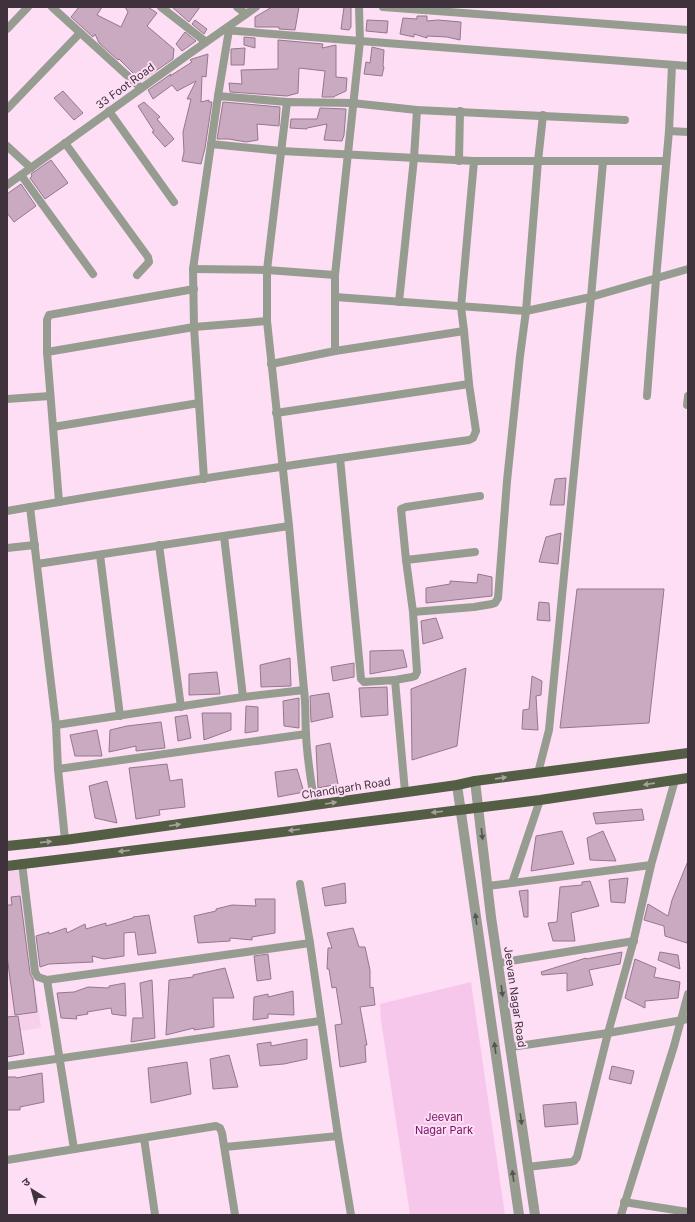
<svg xmlns="http://www.w3.org/2000/svg" width="695" height="1222" viewBox="0 0 695 1222" font-family="Inter,'Noto Sans Devanagari',sans-serif">
<rect width="100%" height="100%" fill="#fedef5"/>
<!-- built -->
<polygon fill="#f7d0ec" points="18,867 23,895 41,1028 7,1033 7,869"/>
<!-- green -->
<polygon fill="#f6c7ea" points="471,982 505,1215 410,1215 381,1020 380,1004"/>
<!-- building -->
<g fill="#c9aac1" stroke="#94778d">
<polygon points="79,7 102,7 97,15 121,27 128,12 125,7 148,7 157,13 147,26 174,49 173,59 141,81 119,59 118,60 99,43 95,34 93,37 71,17"/>
<polygon points="172,7 200,7 189,22"/>
<polygon points="272,7 299,7 295,30 279,29 279,27 255,27 255,17"/>
<polygon points="344,7 351,7 351,27 349,30 341,29"/>
<polygon points="417,16 427,16 427,21 438,20 461,22 460,40 447,37 427,36 427,38 414,34 414,37 400,34 403,18 417,19"/>
<polygon points="195,20 207,29 204,34 192,24"/>
<polygon points="367,20 388,21 387,33 366,31"/>
<polygon points="185,32 196,41 182,51 176,44"/>
<polygon points="244,37 255,38 255,48 244,45"/>
<polygon points="278,40 323,44 322,48 336,45 336,77 347,78 346,91 335,96 334,97 322,97 325,71 299,68 298,93 287,96 230,92 229,83 242,84 241,70 278,69"/>
<polygon points="372,47 384,50 383,66 384,67 382,76 364,74 366,62 370,63"/>
<polygon points="245,48 244,65 231,65 231,49"/>
<polygon points="208,54 206,77 202,76 201,102 209,100 209,102 212,102 205,148 201,164 182,161 184,152 183,132 191,99 187,99 196,81 177,91 172,85 153,99 148,90 171,74 170,76 192,62 190,60 192,59"/>
<polygon points="63,91 83,113 74,120 54,98"/>
<polygon points="144,102 160,117 157,119 174,139 165,147 152,132 154,131 138,106"/>
<polygon points="223,102 280,107 279,126 257,124 258,140 246,142 229,139 217,139"/>
<polygon points="320,108 346,109 344,135 342,141 324,140 327,124 307,128 307,129 290,128 291,119 317,119"/>
<polygon points="51,160 68,183 45,199 30,178 32,176 31,174"/>
<polygon points="21,184 36,206 14,222 7,213 7,194"/>
<polygon points="566,478 564,505 550,505 555,479"/>
<polygon points="561,533 558,564 539,562 546,537"/>
<polygon points="478,574 492,577 492,596 426,603 426,588 450,584 450,581 477,583"/>
<polygon points="577,589 664,589 649,723 560,728"/>
<polygon points="539,602 549,603 550,621 537,620"/>
<polygon points="436,618 443,638 423,644 421,621"/>
<polygon points="403,650 407,667 370,674 370,651"/>
<polygon points="290,658 291,686 261,687 260,665"/>
<polygon points="354,663 354,677 333,681 331,667"/>
<polygon points="466,668 457,746 412,760 411,689"/>
<polygon points="217,672 220,694 189,695 189,674"/>
<polygon points="532,676 542,681 541,695 536,696 538,730 522,729 523,710 529,709"/>
<polygon points="387,687 388,715 361,717 359,688"/>
<polygon points="329,693 333,717 311,722 310,696"/>
<polygon points="299,698 299,728 284,726 283,701"/>
<polygon points="246,706 258,707 258,731 245,733"/>
<polygon points="202,713 231,713 231,730 204,740"/>
<polygon points="187,715 191,738 178,741 175,717"/>
<polygon points="161,722 165,748 136,751 136,746 109,752 110,730 127,726"/>
<polygon points="97,730 102,756 75,756 70,735"/>
<polygon points="330,743 338,784 318,788 316,746"/>
<polygon points="167,764 170,781 182,779 185,807 159,810 160,815 136,819 129,768"/>
<polygon points="297,769 304,792 278,797 275,772"/>
<polygon points="107,781 117,823 95,818 89,786"/>
<polygon points="642,809 644,820 596,824 593,813"/>
<polygon points="562,831 574,864 531,871 536,836"/>
<polygon points="603,831 616,861 590,860 587,838"/>
<polygon points="688,861 688,937 687,943 665,936 664,926 644,920 648,904 668,916 672,900"/>
<polygon points="628,878 625,903 611,902 609,880"/>
<polygon points="590,881 599,906 571,913 575,941 553,941 548,923 557,922 560,887 582,885 582,882"/>
<polygon points="345,883 346,903 325,906 322,888"/>
<polygon points="528,890 528,917 524,917 519,891"/>
<polygon points="20,896 30,973 33,979 37,1012 15,1015 7,956 7,905 12,905 11,897"/>
<polygon points="255,899 275,899 275,933 252,937 252,940 230,938 230,941 198,943 194,916 216,911 216,909 232,905 256,906"/>
<polygon points="149,915 156,953 138,955 135,932 124,933 124,956 104,959 92,956 93,962 49,964 40,967 36,936 49,932 49,934 66,928 67,933 85,924 86,929 106,923 106,926 133,918 133,917"/>
<polygon points="353,928 359,947 365,947 370,970 370,988 373,987 375,1005 360,1007 367,1045 365,1045 366,1062 340,1067 335,1025 342,1024 336,987 332,988 329,969 327,969 328,948 332,948 327,933"/>
<polygon points="622,952 620,964 589,970 593,985 567,991 567,973 542,975 541,972 586,958 586,959"/>
<polygon points="660,952 678,955 680,969 658,960"/>
<polygon points="268,954 271,979 257,981 254,956"/>
<polygon points="635,959 656,968 654,977 680,982 678,998 645,1001 645,1008 625,998"/>
<polygon points="225,968 234,998 213,998 214,1027 194,1030 194,1028 166,1035 169,980 193,977 193,975"/>
<polygon points="152,980 155,1038 131,1042 133,1018 143,1018 140,983"/>
<polygon points="125,983 126,1016 112,1014 111,1008 87,1012 88,1014 76,1016 77,1019 61,1018 57,993 74,992 88,987 109,988 109,986"/>
<polygon points="293,991 294,1015 268,1014 268,1018 253,1020 254,997 268,994 268,997"/>
<polygon points="18,1016 24,1054 7,1057 7,1017"/>
<polygon points="307,1039 307,1059 284,1064 260,1066 257,1044 271,1042 271,1046"/>
<polygon points="229,1055 238,1087 213,1089 210,1059"/>
<polygon points="187,1062 191,1094 151,1103 148,1068"/>
<polygon points="612,1066 634,1071 631,1084 609,1079"/>
<polygon points="42,1073 44,1102 20,1107 20,1110 7,1110 7,1077 16,1077 16,1078"/>
<polygon points="576,1102 578,1124 545,1127 543,1105"/>
</g>
<g fill="none" stroke-linecap="round" stroke-linejoin="round">
<!-- minor -->
<g stroke="#969c8f" stroke-width="8">
<polyline points="52,7 141,88"/>
<polyline points="161,7 206,42"/>
<polyline points="237,7 246,14"/>
<polyline points="383,7 688,30"/>
<polyline points="7,29 28,7"/>
<polyline points="224,30 360,41 688,66"/>
<polyline points="218,96 229,30"/>
<polyline points="7,109 80,33"/>
<polyline points="109,111 174,202"/>
<polyline points="669,131 688,132"/>
<polyline points="65,143 148,257 149,262 137,275"/>
<polyline points="211,144 281,151 474,161 461,307 464,331"/>
<polyline points="7,146 31,168"/>
<polyline points="459,161 460,111"/>
<polyline points="474,161 666,161"/>
<polyline points="21,175 93,274"/>
<polyline points="7,185 189,54 256,7"/>
<polyline points="193,269 267,270 335,275"/>
<polyline points="335,297 526,311 591,297 603,162"/>
<polyline points="399,302 414,158 417,110"/>
<polyline points="335,351 335,275 360,41 359,7"/>
<polyline points="47,352 47,320 49,315 194,289"/>
<polyline points="647,396 656,279 669,131 672,65"/>
<polyline points="7,399 50,396"/>
<polyline points="687,405 688,396"/>
<polyline points="276,413 469,384"/>
<polyline points="53,427 199,403"/>
<polyline points="340,458 361,679 364,682 395,680 405,792"/>
<polyline points="204,479 194,327 193,269 218,96 287,102"/>
<polyline points="59,502 47,352 194,327 267,321"/>
<polyline points="30,507 56,725 58,769 65,840"/>
<path d="M7 511C161 484 315 461 469 440L473 438 476 431 469 384 464 331 335 351 271 364"/>
<polyline points="224,536 243,697"/>
<polyline points="159,545 181,707"/>
<polyline points="7,548 35,545"/>
<polyline points="100,555 120,716"/>
<polyline points="406,560 475,552"/>
<polyline points="37,564 289,526"/>
<polyline points="413,612 406,560 401,509 406,507 480,496"/>
<polyline points="395,680 412,677 415,676 417,672 413,612 474,607 492,604 495,603 498,598 507,481 520,356 526,311 538,161 543,115"/>
<polyline points="56,725 243,697 304,690"/>
<polyline points="58,769 306,734"/>
<polyline points="538,773 549,730 591,297 688,269"/>
<path d="M315 805C311 782 307 758 306 734 305 719 306 705 304 690L289 526 267 321V270L287 102 352 103 417 110 625 120"/>
<polyline points="22,863 35,972 38,977 47,980 310,943 300,884"/>
<polyline points="512,883 540,800"/>
<polyline points="488,886 651,865"/>
<polyline points="310,943 338,1136"/>
<polyline points="498,963 634,941"/>
<polyline points="47,980 74,1149"/>
<polyline points="511,1047 608,1033 688,1019"/>
<polyline points="7,1066 320,1021"/>
<polyline points="144,1138 155,1215"/>
<polyline points="225,1147 338,1136 351,1215"/>
<polyline points="7,1160 216,1126 220,1128 222,1133 235,1215"/>
<polyline points="527,1167 571,1162 574,1161 577,1157 608,1033 633,943 651,865 675,780"/>
<polyline points="624,1202 688,1212"/>
<polyline points="621,1215 674,1046 688,994"/>
</g>
<!-- tertiary -->
<g stroke="#969c8f" stroke-width="10">
<polyline points="475,781 491,917 535,1215"/>
<polyline points="457,785 519,1215"/>
</g>
<!-- primary -->
<g stroke="#535e45" stroke-width="10">
<polyline points="7,846 65,840 457,785 475,781 688,753"/>
<polyline points="7,866 540,800 688,778"/>
</g>
</g>
<!-- one-way arrows -->
<defs><path id="oneway-solid" d="M-6-.8H1V-3.2L6.5 0L1 3.2V.8H-6Z"/></defs>
<g fill="#a89e9d">
<use href="#oneway-solid" transform="translate(501 778) rotate(-8)"/>
<use href="#oneway-solid" transform="translate(649 784) rotate(172)"/>
<use href="#oneway-solid" transform="translate(331 803) rotate(-9)"/>
<use href="#oneway-solid" transform="translate(437 812) rotate(173)"/>
<use href="#oneway-solid" transform="translate(175 825) rotate(-8)"/>
<use href="#oneway-solid" transform="translate(294 830) rotate(173)"/>
<use href="#oneway-solid" transform="translate(46 842) rotate(-6)"/>
<use href="#oneway-solid" transform="translate(124 851) rotate(173)"/>
</g>
<g fill="#595255">
<use href="#oneway-solid" transform="translate(482 834) rotate(83)"/>
<use href="#oneway-solid" transform="translate(476 919) rotate(-98)"/>
<use href="#oneway-solid" transform="translate(502 991) rotate(82)"/>
<use href="#oneway-solid" transform="translate(495 1048) rotate(-98)"/>
<use href="#oneway-solid" transform="translate(521 1119) rotate(82)"/>
<use href="#oneway-solid" transform="translate(513 1176) rotate(-98)"/>
</g>
<g text-anchor="middle" dominant-baseline="central" stroke-width="4" stroke-linejoin="round" paint-order="stroke">
<!-- street labels -->
<g font-size="11" fill="#3f323c" stroke="#fedef5">
<text transform="translate(125 86) rotate(-36)">33 Foot Road</text>
<text transform="translate(346 788) rotate(-9)">Chandigarh Road</text>
<text transform="translate(515 997) rotate(82)">Jeevan Nagar Road</text>
</g>
<!-- park labels -->
<g font-size="11" fill="#751266" stroke="#fedef5">
<text x="444" y="1117">Jeevan<tspan x="444" dy="13">Nagar Park</tspan></text>
</g>
</g>
<!-- border -->
<rect width="695" height="1222" fill="none" stroke="#3f323c" stroke-width="16"/>
<!-- north arrow -->
<g transform="translate(32 1190) rotate(323)" stroke="#fedef5" stroke-width="3" paint-order="stroke">
<path d="M0-3L7 15L0 10L-7 15Z" fill="#3f323c"/>
<text y="-6" font-size="11" font-weight="bold" text-anchor="middle" fill="#3f323c">उ</text>
</g>
</svg>
